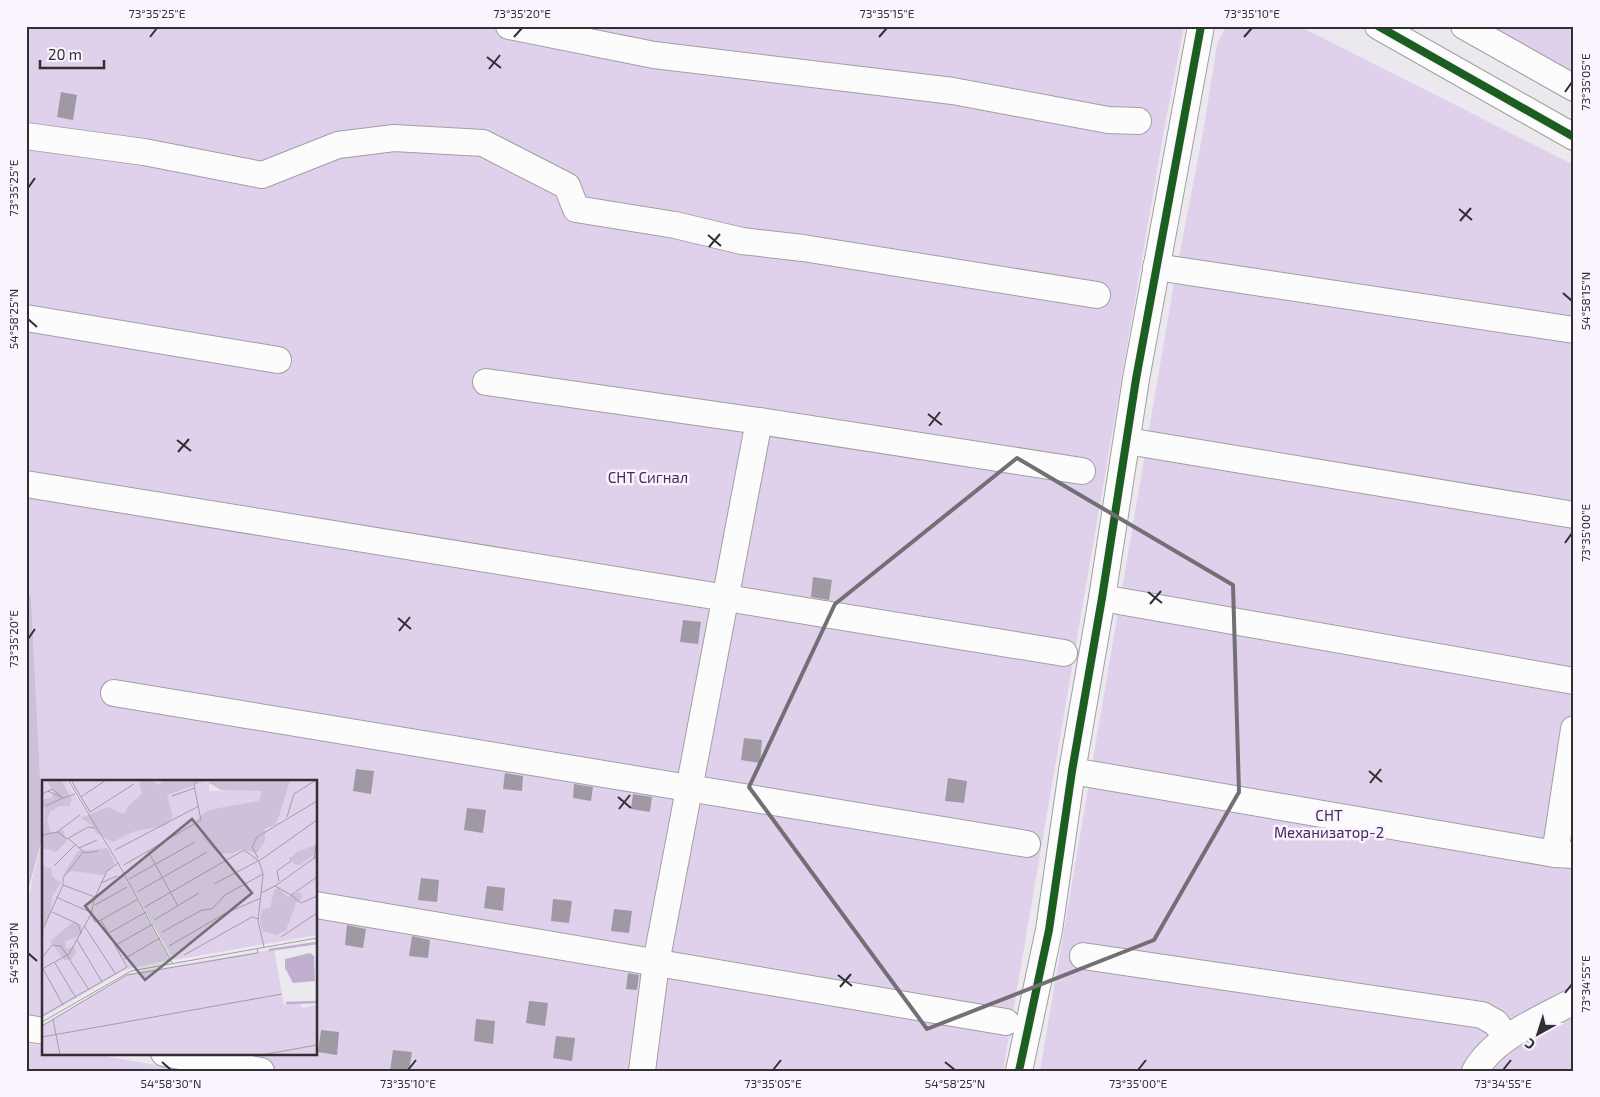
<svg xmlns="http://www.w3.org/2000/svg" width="1600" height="1097" viewBox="0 0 1600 1097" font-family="'Exo 2',sans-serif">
<rect width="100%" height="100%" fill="#ece9ee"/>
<!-- green -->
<g fill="#dfd0eb">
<polygon points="26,26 1184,26 1164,130 1003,1071 230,1071 129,1053 316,1053 316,781 44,781 44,1038 26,1035 26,906 43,835 31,596 26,593"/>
<polygon points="1226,26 1299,26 1574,165 1574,1071 1040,1071 1174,283 1204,127 1217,44"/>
<polygon points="1444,26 1574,26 1574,99"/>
<polygon points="26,1043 44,1046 44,1053 87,1053 190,1071 26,1071"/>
</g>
<!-- forest -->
<polygon fill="#cebfda" points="26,593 31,596 43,835 26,898"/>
<!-- building -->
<g fill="#9e99a3">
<polygon points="61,92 77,95 73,120 57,117"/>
<polygon points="813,577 832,580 829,600 811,597"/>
<polygon points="683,620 701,622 698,644 680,642"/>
<polygon points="744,738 762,740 760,763 741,760"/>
<polygon points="356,769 374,771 371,794 353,791"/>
<polygon points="505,773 523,776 522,791 503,789"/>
<polygon points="948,778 967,781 964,803 945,801"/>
<polygon points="574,784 593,787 591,801 573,798"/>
<polygon points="633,794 652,797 650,812 631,809"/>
<polygon points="467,808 486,810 483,833 464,830"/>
<polygon points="421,878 439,880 437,902 418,900"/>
<polygon points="487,886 505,888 503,911 484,908"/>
<polygon points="553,899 572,901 569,923 551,921"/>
<polygon points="614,909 632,911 629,933 611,931"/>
<polygon points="347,925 366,929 363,948 345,945"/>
<polygon points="412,936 430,940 428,958 409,956"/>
<polygon points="628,973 639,975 637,990 626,989"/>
<polygon points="529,1001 548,1003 545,1026 526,1023"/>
<polygon points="476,1019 495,1021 493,1044 474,1041"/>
<polygon points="321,1030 339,1032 337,1055 318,1052"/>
<polygon points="556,1036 575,1038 572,1061 553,1058"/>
<polygon points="393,1050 412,1052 409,1071 390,1071"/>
</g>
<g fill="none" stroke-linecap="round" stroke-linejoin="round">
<!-- minor casing -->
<g stroke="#a19fa3" stroke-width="28">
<g id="minor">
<polyline points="509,26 654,55 953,91 1108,120 1138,121"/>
<polyline points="1378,26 1574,137"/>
<polyline points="1464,26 1574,88"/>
<polyline points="26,136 144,152 262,175 338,145 394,138 483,143 567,186 576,209 675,225 742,241 803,248 1097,295"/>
<polyline points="1156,267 1574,330"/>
<polyline points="26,318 278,360"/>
<polyline points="486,382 759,421 1082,471"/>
<polyline points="1127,441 1574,515"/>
<polyline points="26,484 1064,653"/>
<polyline points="1102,598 1574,681"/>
<polyline points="114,693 1027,844"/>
<polyline points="1574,729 1555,854 1574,855"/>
<polyline points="1072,771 1555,854"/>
<polyline points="316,905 1006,1022"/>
<polyline points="1083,956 1482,1015 1496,1023 1507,1038"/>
<polyline points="26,1028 44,1031"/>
<polyline points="164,1053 261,1071"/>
<polyline points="642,1071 656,963 759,421"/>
<polyline points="1019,1071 1049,930 1072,771 1102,598 1136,379 1201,26"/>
<path d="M1475 1071C1494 1037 1541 1019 1574 1001"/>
</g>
</g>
<!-- minor -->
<use href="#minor" stroke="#fcfcfc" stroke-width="26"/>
<!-- cycleway casing -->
<g stroke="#f9f4fd" stroke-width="11">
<g id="cycleway">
<polyline points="1378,26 1574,137"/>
<polyline points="1019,1071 1049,930 1072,771 1102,598 1136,379 1201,26"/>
</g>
</g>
<!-- cycleway -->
<use href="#cycleway" stroke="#1b5e20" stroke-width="8"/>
</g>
<!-- marked area -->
<path fill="none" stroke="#727074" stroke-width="4" stroke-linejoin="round" d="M1017 458 1233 585 1239 792 1154 940 927 1029 749 787 835 604Z"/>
<!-- ticks -->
<path fill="none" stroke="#312f33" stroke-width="2" d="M150 37 157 28M514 37 522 28M879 37 887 28M1244 37 1252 28M487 57 501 68M489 69 500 55M1565 92 1572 82M28 188 35 178M1459 209 1472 220M1460 221 1471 208M708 235 721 246M709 247 720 234M1563 293 1572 301M28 319 37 327M928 414 942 425M929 426 940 412M177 440 191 451M178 452 189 439M1565 543 1572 533M1148 592 1162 603M1150 604 1161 591M398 618 411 629M399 631 410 617M28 639 35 629M1369 771 1382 782M1370 783 1381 769M618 797 631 808M619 809 630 795M28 953 37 961M838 975 852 986M840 987 851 974M1565 993 1572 984M162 1062 171 1070M945 1062 955 1070M408 1070 416 1060M773 1070 781 1060M1138 1070 1146 1060M1503 1070 1511 1060"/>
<g text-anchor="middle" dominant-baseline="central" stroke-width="5" stroke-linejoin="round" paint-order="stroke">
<!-- park labels -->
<g font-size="15" fill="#4a2961" stroke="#f9f4fd">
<text x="648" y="477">СНТ Сигнал</text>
<text x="1329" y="815">СНТ<tspan x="1329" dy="17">Механизатор-2</tspan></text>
</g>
</g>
<!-- overview -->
<g transform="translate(42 780)">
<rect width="275" height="275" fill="#ece9ee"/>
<path d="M0 0H24L71 76 127 180 83 190 0 238ZM27 0H168L167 11 224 9 219 24 166 30 154 43 162 59 219 52 233 45 248 0H275V155L132 180ZM232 169 242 225 258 222 260 228 275 225V275H0V245L86 194Z" fill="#dfd0eb"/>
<path d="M4 0H19L30 19 27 26H17L8 32 5 40 9 53 21 50 25 61 14 72 0 68V74L3 32 0 19 10 18 12 12ZM97 0H109L116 5 122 0H166L125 15 131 37 123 46 93 51 71 62 54 53 51 46 39 38 66 27 82 34 87 25 100 14ZM168 0H248L237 36 233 45 223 49V61L215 73 199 69 192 73 176 74 162 59 154 40 166 30 217 21 220 11 179 10 167 3ZM275 64V72L258 85 252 84 250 78 253 73ZM65 68 73 83 61 95 31 91 21 95 36 71ZM0 83 4 88 9 87 10 96 17 102 20 101 10 117 9 133 0 147ZM236 107 245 117 258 112 261 117 254 123 244 150 234 155 220 151 218 143 220 129 228 128 232 111ZM31 142 39 145 40 154 23 162 24 169 32 167 34 173 29 180H22L8 161Z" fill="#cebfda"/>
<path d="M268 173 272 176 273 201 251 203 243 188V179Z" fill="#c1afcf"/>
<path fill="none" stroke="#c1afcf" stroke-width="2.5" d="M227 170 275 163M244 223 275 222"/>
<path fill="none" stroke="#a19fa3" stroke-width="1" d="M26 0 76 83 130 183M29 0 48 32 92 4M6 11 21 18 33 14M0 14 10 9 19 16M130 16 153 8M39 17 64 0M3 26 21 18M245 37 252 14 274 0M15 52 38 35M0 55 16 52 25 59 46 47 53 48M27 59 43 73 56 71M37 68 55 60M73 70 157 26M106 71 136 126M216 78 210 67 215 57 275 21M272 79 275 59M82 85 159 40 152 5 155 0M12 86 33 65M87 99 153 62M237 101 235 91 249 81V77M59 103 75 96M172 104 216 81M21 105V98L41 72M233 106 275 76M95 112 165 72M219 113 233 106 249 115 275 97M249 115 259 123 275 116M53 117 65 91 76 83M53 125 85 107M103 127 202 70 217 81M10 132 36 144 39 153M59 140 96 119M112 140 157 113M43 147 73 193M120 152 160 130 170 129 183 115 221 94M67 153 104 132M239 157 275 133M35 160 60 202M74 165 111 144M127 166 182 134 219 118M222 167 216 141 221 94 217 81 275 40M142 175 210 137 217 139M0 178 10 165 19 166 47 210M82 179 118 158M13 183 34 218M0 189 27 174 49 134 53 117 21 105 1 149M1 189 21 225M0 236 85 187 59 140 53 142 48 132 14 117M11 239 18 275M0 242 89 191 275 158M0 246 85 195 216 173 215 168M0 257 240 214M219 275 275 265"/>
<path fill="#727074" fill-opacity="0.15" stroke="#727074" stroke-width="2.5" d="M150 39 210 113 103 200 43 126Z"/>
<rect width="275" height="275" fill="none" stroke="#312f33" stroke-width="2.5"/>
</g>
<!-- border -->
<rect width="1600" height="1097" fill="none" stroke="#f9f4fd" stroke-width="55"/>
<!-- north arrow -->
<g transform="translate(1538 1034) rotate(219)" stroke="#f9f4fd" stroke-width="4" paint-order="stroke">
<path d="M0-4L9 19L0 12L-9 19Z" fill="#312f33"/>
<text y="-8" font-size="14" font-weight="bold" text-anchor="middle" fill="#312f33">С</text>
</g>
<!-- scale -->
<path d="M40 60v8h64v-8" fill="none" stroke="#312f33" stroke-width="2.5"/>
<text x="48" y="60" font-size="15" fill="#312f33" stroke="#f9f4fd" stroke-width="4" paint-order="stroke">20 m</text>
<rect x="28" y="28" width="1544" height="1042" fill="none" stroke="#312f33" stroke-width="2"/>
<g font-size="12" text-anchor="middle" fill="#312f33">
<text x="157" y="18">73°35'25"E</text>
<text x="522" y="18">73°35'20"E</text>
<text x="887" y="18">73°35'15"E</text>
<text x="1252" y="18">73°35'10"E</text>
<text transform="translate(1586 82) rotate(-90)" y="4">73°35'05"E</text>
<text transform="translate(14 188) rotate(-90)" y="4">73°35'25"E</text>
<text transform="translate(1586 301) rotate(-90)" y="4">54°58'15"N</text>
<text transform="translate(14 319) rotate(-90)" y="4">54°58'25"N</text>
<text transform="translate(1586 533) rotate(-90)" y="4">73°35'00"E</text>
<text transform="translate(14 639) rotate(-90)" y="4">73°35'20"E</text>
<text transform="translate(14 953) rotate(-90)" y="4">54°58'30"N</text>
<text transform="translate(1586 984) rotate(-90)" y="4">73°34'55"E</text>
<text x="171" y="1088">54°58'30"N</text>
<text x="408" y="1088">73°35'10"E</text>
<text x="773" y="1088">73°35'05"E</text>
<text x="955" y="1088">54°58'25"N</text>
<text x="1138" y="1088">73°35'00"E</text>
<text x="1503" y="1088">73°34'55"E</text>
</g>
</svg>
